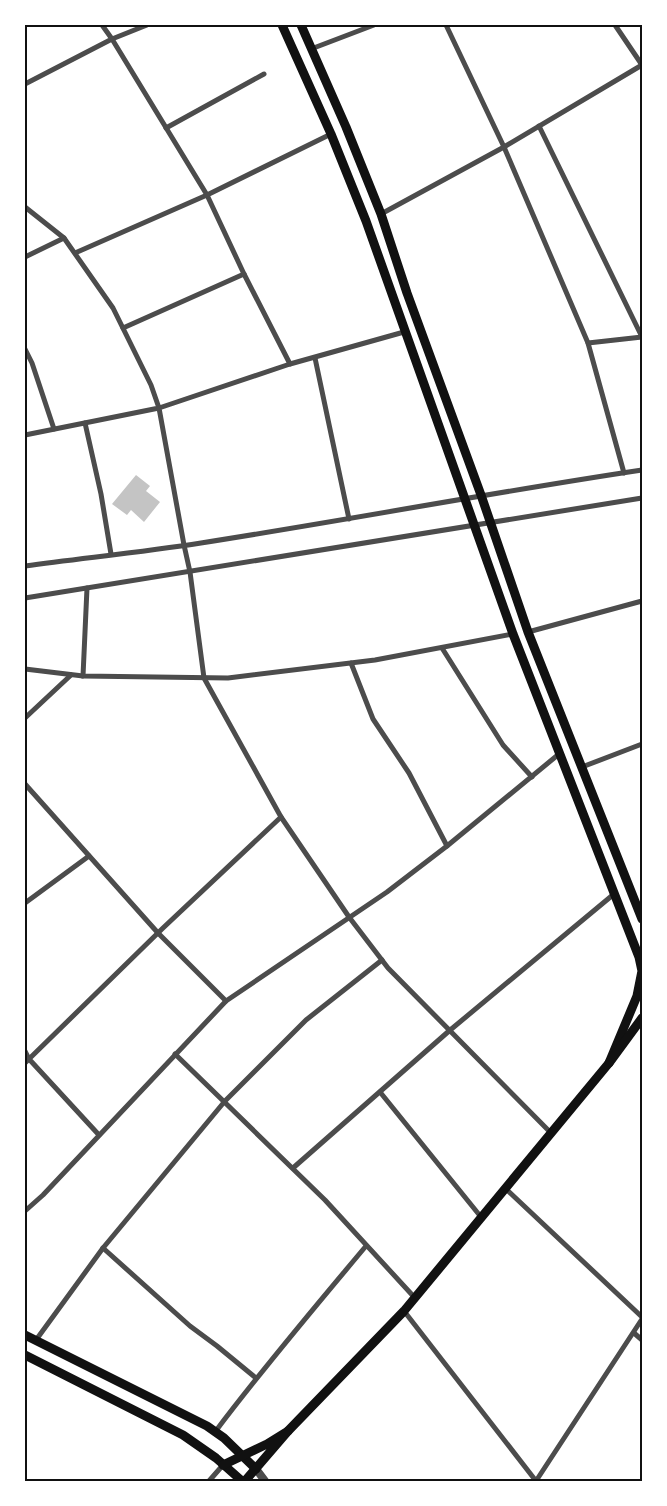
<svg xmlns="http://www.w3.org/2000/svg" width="667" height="1506" viewBox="0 0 667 1506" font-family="'Roboto Condensed',sans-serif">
<rect width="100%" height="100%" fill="#fff"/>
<!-- building -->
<polygon fill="#c4c4c4" points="136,475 150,486 146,491 160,502 144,522 131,510 127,515 112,504"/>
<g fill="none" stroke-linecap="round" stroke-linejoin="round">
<!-- minor -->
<g stroke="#4c4c4c" stroke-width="5">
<polyline points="147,25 112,39 207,195 244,274 290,364"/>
<polyline points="446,25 504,147 588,343 624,473"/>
<polyline points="615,25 642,65"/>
<polyline points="311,49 374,25"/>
<polyline points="25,84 112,39 102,25"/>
<polyline points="539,126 642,337"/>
<polyline points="166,128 264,74"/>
<polyline points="25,207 64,238"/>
<polyline points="381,214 504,147 642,65"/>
<polyline points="75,253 207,195 331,134"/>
<polyline points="25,257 64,238 113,308 151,385 159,408 25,435"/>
<polyline points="123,328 244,274"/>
<polyline points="588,343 642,337"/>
<polyline points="25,349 32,363 54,429"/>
<polyline points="315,358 349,519"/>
<polyline points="85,423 101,494 111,554"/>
<path d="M25 566C84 558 143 552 201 543 348 520 495 492 642 470"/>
<polyline points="25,598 642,498"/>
<polyline points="528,632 642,601"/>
<polyline points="442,648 503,745 532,777"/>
<polyline points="351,663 373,719 409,773 447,846"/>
<polyline points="25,669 83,676 228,678 375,660 513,634"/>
<polyline points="83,676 87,588"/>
<polyline points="25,718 71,675"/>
<polyline points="582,767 642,744"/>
<polyline points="25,784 158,933 226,1001"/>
<polyline points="281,817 349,917 388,968 551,1133"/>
<polyline points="25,903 89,856"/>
<polyline points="25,1051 29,1059 25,1063"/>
<polyline points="175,1054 325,1200 415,1298"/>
<polyline points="380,1092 481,1217"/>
<polyline points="99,1135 29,1059 163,928 281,817 204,678 190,572 184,545 159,408 290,364 404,332"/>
<polyline points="293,1168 449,1031 614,894"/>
<polyline points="505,1188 642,1317"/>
<polyline points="25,1211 43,1195 226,1001 387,892 447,846 559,754"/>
<polyline points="103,1248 190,1326 217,1346 256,1378"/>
<polyline points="404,1311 536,1481"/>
<polyline points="634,1333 642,1340"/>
<polyline points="36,1340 103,1248 225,1101 306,1020 382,960"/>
<path d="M215 1432C263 1368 315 1307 366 1246"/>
<polyline points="209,1481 223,1465"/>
<polyline points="536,1481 642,1319"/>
</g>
<!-- tertiary -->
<polyline stroke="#4c4c4c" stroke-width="8" points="256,1469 265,1481"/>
<!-- secondary -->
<g stroke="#111" stroke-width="9">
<polyline points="282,25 331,134 366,221 513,634 639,957 642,971 637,996 609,1063"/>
<polyline points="301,25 346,127 381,214 407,293 481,495 528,632 642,919"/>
<polyline points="25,1335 207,1426 224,1438 256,1469"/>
<polyline points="25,1355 183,1435 216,1458 242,1481"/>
<polyline points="288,1431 404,1311 609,1063 642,1018"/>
<polyline points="223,1465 267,1444 288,1431 245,1481"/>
</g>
</g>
<!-- border -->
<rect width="667" height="1506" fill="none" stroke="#ffffff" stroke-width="52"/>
<rect x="26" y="26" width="615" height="1454" fill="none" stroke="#111" stroke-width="2"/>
</svg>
